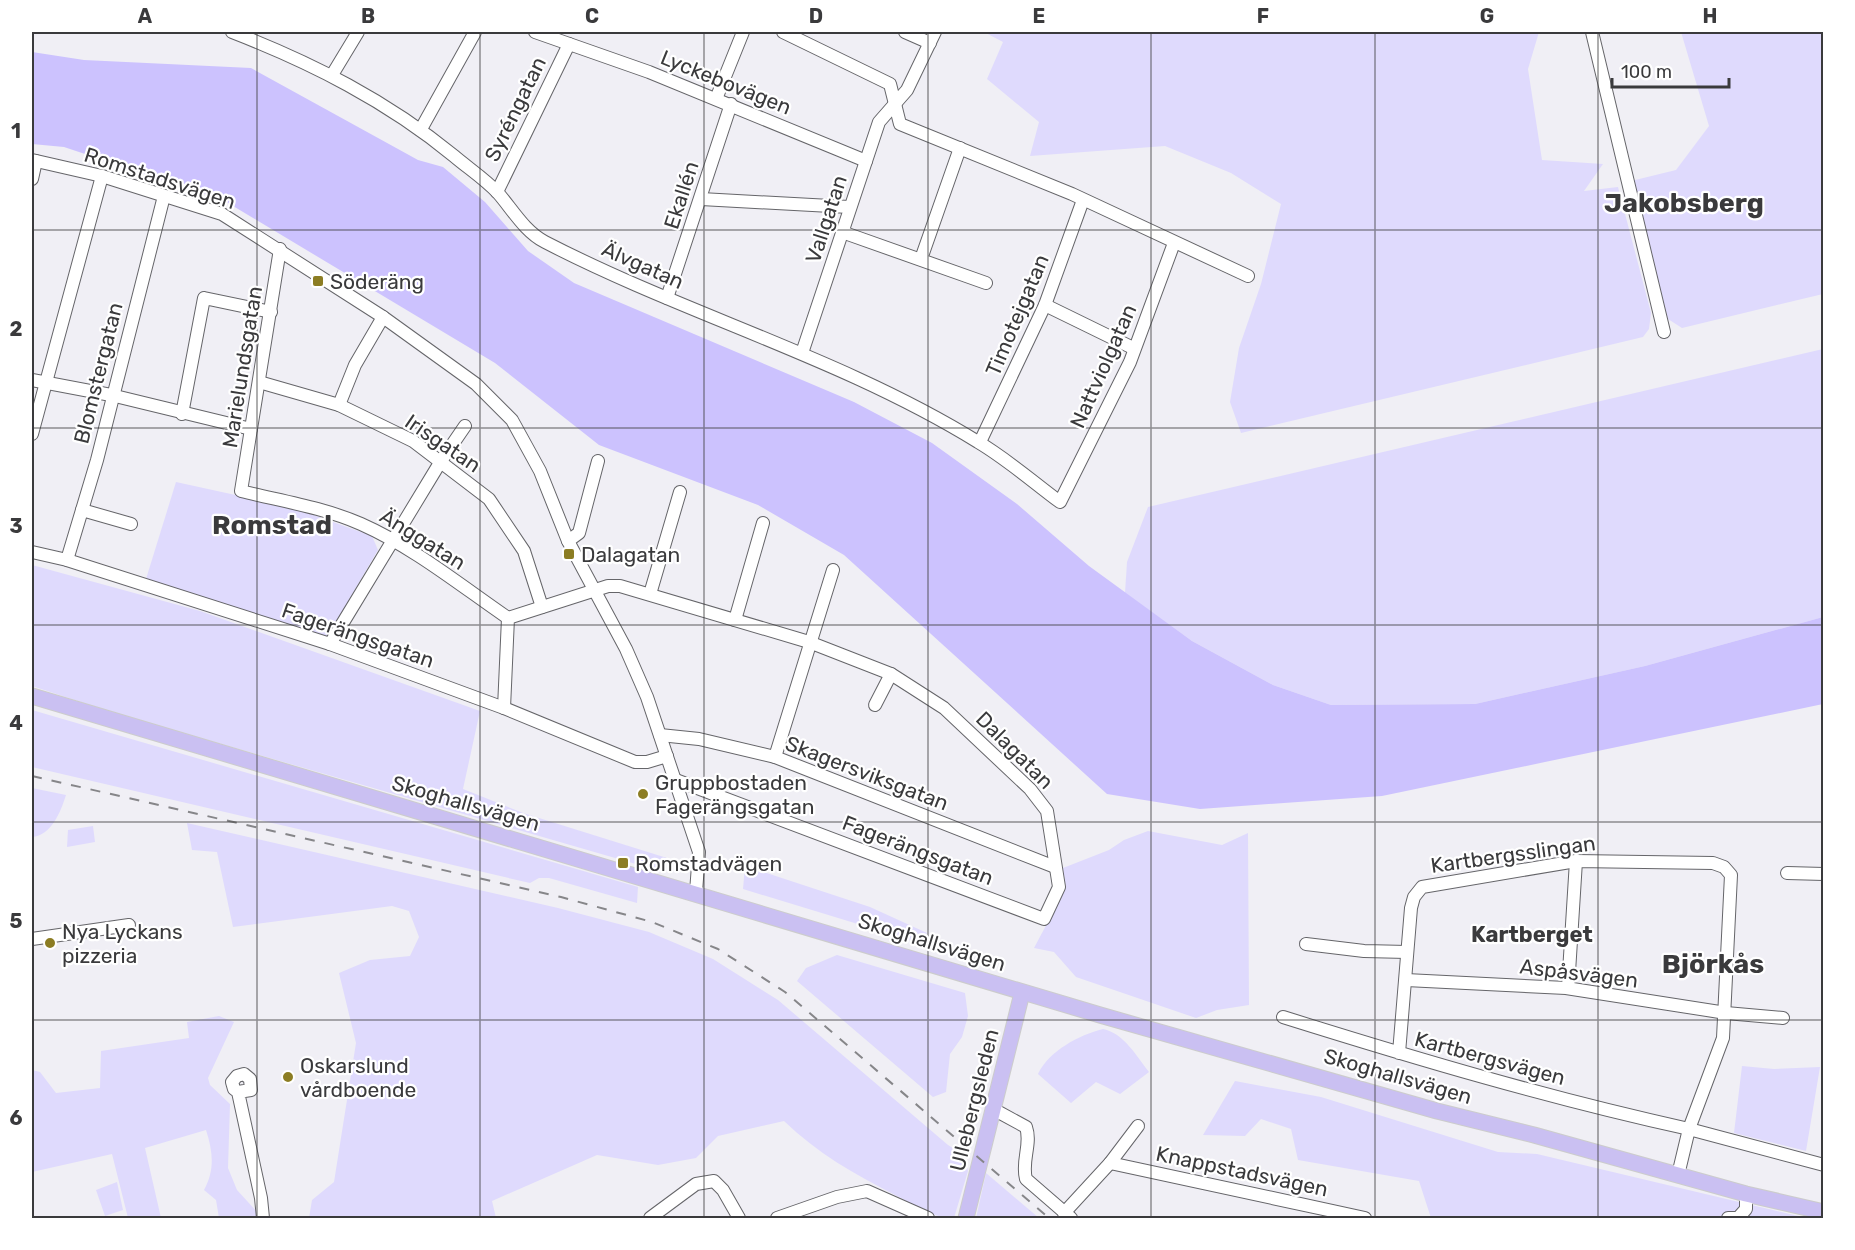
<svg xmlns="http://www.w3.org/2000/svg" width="1855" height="1250" viewBox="0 0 1855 1250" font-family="Rubik,sans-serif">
<rect width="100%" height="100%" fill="#f0eff5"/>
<!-- green -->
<g fill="#dfdafd">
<polygon points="984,32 1539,32 1528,69 1542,160 1603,164 1584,191 1618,187 1651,313 1649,329 1643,337 1241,433 1230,402 1239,348 1261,284 1281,204 1231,173 1165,146 1030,156 1039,122 987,79 1003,42"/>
<polygon points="1681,32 1823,32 1823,294 1682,328 1668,319 1631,181 1676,170 1709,126"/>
<polygon points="1823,349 1823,617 1645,666 1475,704 1331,705 1273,685 1192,641 1125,593 1127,562 1148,507"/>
<polygon points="176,482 291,507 372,536 378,550 326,639 146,579"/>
<polygon points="32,565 200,611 480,711 463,789 523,813 667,858 660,871 114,713 32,686"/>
<polygon points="32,710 638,887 637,903 549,878 539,878 530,883 32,767"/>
<path d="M32 788 66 795C61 811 51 836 32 837Z"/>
<path d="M187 823 558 908 649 932 713 959 778 1000 948 1145 964 1155 968 1171 954 1218C931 1218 915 1205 895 1195 854 1174 817 1153 784 1121L718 1136 696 1158 658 1165 597 1155 492 1201 496 1218H309L312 1200 334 1182 356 1043 339 973 370 960 410 956 419 937 409 911 392 906 233 927 217 852 192 850Z"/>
<polygon points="93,826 95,842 67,847 68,830"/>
<polygon points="1148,831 1222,845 1248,833 1249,1005 1217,1010 1196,1018 1076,977 1054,952 1034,948 1066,888 1063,868 1109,850 1124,840"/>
<polygon points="745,866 870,907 927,933 920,943 743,889"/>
<polygon points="837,955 965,993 968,1016 962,1037 950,1054 946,1092 933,1097 797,981 806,968"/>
<path d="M219 1016 234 1022 208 1078 210 1085 230 1104 228 1168 237 1190 258 1213V1218H219L216 1200 204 1190C215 1170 213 1152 206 1130L145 1148 161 1218H128L112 1154 32 1172V1070L40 1072 56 1093 100 1088 101 1051 189 1038 187 1022Z"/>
<path d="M1103 1029C1124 1033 1137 1057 1149 1072L1120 1094 1096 1082 1071 1103 1038 1074C1049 1051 1079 1035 1103 1029Z"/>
<polygon points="1742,1066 1774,1069 1820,1067 1806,1151 1734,1133"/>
<polygon points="1235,1081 1321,1097 1498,1152 1537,1154 1806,1218 1431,1218 1419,1181 1298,1160 1291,1129 1261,1119 1245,1136 1203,1135"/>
<polygon points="986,1173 1039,1218 976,1218"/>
<polygon points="117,1182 123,1210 105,1216 96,1190"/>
</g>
<!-- water -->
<polygon fill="#ccc2fe" points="32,52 84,60 251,68 418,160 443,167 485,202 528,251 574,283 854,402 932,443 1017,504 1089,566 1192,641 1273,685 1331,705 1475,704 1645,666 1823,617 1823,704 1382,796 1200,809 1107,794 844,555 758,505 599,445 495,363 223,200 64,147 32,144"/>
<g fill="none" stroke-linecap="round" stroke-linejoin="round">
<!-- minor casing -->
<g stroke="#656569" stroke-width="14">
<g id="minor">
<path d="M232 32C312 63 387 101 454 156 468 168 485 179 498 193 512 209 525 232 545 242 686 315 842 358 978 442 1007 459 1033 482 1060 502L1130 362 1174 243"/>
<polyline points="535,32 649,72 866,161"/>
<polyline points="783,32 890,84 900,124 1072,194 1248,276"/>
<polyline points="905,32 930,43"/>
<polyline points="1592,32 1664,332"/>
<polyline points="332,75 358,32"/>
<polyline points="716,99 743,32"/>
<polyline points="421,129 475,32"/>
<polyline points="32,160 102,176 222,214 383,317 476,384 512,420 540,471 568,541 626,649 647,697 699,852 696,892"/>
<polyline points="32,179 36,161"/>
<polyline points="497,192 569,44"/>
<polyline points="701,199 849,207"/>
<polyline points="842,232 986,283"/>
<path d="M280 249 241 491C281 501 322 507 361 524 413 547 460 585 508 618"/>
<polyline points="921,259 960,148"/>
<polyline points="667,298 731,104"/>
<polyline points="1045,305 1133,348"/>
<polyline points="802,353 879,122 907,90 935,32"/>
<polyline points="32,380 111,395 251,429"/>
<polyline points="259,382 339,405 413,441 489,499 524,551 542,607"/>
<polyline points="339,405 355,365 383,317"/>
<polyline points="182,414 204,298 271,312"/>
<polyline points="32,434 102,176"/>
<polyline points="980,442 1045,305 1083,200"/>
<polyline points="82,510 131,524"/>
<polyline points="568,541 579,533 598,461"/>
<polyline points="32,552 67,560 330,644 504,708 635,762 647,762 667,756"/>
<polyline points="67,560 97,460 164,196"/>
<polyline points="650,594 680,492"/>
<polyline points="735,620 763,523"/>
<polyline points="330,644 441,461 465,426"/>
<polyline points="875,705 891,674"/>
<polyline points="504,708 508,618 608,586 620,586 809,642 891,674 944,708 1030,789 1047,811 1059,887 1044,919 676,780"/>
<polyline points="660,735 699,739 775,757 1055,867"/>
<polyline points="775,757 833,570"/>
<polyline points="1787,873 1824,874"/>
<polyline points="32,939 129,925"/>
<polyline points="1306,944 1364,951 1407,952"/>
<polyline points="1406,980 1566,988 1726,1013 1783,1018"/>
<polyline points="1568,988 1576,861"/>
<path d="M1283 1017C1417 1059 1552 1099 1689 1129L1723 1038 1731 875 1724 867 1713 863 1576 861 1422 887 1414 897 1411 908 1399 1053"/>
<polyline points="238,1092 251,1090 250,1079 244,1074 237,1076 232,1082 234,1089 238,1092 261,1198 263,1218"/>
<path d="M993 1109 1026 1127C1032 1144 1021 1161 1026 1179L1071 1218"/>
<polyline points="1110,1163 1365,1218"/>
<polyline points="1678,1175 1689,1129 1824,1165"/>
<polyline points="1064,1213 1110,1163 1138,1126"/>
<polyline points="650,1218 696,1184 714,1181 723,1190 739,1218"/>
<polyline points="777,1218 837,1197 867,1191 928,1218"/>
<polyline points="1728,1218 1738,1218 1746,1209 1746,1194"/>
</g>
</g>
<!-- major casing -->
<g stroke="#ccc" stroke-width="17">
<g id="major">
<polyline points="32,696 1100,1015 1437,1111 1534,1135 1746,1194 1824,1212"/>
<polyline points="966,1218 1022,993"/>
</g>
</g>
<!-- minor -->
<use href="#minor" stroke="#fff" stroke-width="12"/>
<!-- major -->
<use href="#major" stroke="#cac0f2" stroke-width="15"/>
<!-- rail -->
<polyline stroke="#868689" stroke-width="2" stroke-dasharray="10 10" stroke-linecap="butt" points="32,776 561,897 652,922 718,949 785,992 1049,1218"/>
</g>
<!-- grid -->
<path fill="none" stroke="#3a3a3c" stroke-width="1.5" stroke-opacity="0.55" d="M257 32V1218M480 32V1218M704 32V1218M928 32V1218M1151 32V1218M1375 32V1218M1598 32V1218M32 230H1824M32 428H1824M32 625H1824M32 822H1824M32 1020H1824"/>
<!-- markers -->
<g fill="#8c7d23" stroke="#fff" stroke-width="2">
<rect x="312" y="275" width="12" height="12" rx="3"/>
<rect x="563" y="548" width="12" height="12" rx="3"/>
<circle cx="643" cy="794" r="6"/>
<rect x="617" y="857" width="12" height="12" rx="3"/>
<circle cx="50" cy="943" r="6"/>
<circle cx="288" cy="1077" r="6"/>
</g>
<g text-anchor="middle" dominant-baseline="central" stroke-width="4.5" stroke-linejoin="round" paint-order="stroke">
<!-- street labels -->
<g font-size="21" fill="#3a3a3c" stroke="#fff">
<text transform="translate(726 82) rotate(22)">Lyckebovägen</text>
<text transform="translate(515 109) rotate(-64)">Syréngatan</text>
<text transform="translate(160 178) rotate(18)">Romstadsvägen</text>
<text transform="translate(681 195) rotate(-72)">Ekallén</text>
<text transform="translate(826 219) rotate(-72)">Vallgatan</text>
<text transform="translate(643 265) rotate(24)">Älvgatan</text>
<text transform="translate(1017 315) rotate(-67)">Timotejgatan</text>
<text transform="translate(1103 366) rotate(-66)">Nattviolgatan</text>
<text transform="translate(242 367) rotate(-81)">Marielundsgatan</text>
<text transform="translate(98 373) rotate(-76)">Blomstergatan</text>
<text transform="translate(443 443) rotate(34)">Irisgatan</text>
<text transform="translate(423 539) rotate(32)">Änggatan</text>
<text transform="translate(358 635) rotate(19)">Fagerängsgatan</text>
<text transform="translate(1015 750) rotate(45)">Dalagatan</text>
<text transform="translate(867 773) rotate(21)">Skagersviksgatan</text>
<text transform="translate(466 803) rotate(16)">Skoghallsvägen</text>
<text transform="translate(918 850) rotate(21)">Fagerängsgatan</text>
<text transform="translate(1513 854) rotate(-8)">Kartbergsslingan</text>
<text transform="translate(932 942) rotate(17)">Skoghallsvägen</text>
<text transform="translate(1579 973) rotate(7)">Aspåsvägen</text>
<text transform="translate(1490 1058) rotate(15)">Kartbergsvägen</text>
<text transform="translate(1398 1076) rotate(16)">Skoghallsvägen</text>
<text transform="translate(974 1100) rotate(-76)">Ullebergsleden</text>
<text transform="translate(1242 1171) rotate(12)">Knappstadsvägen</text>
</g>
<!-- poi labels -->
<g font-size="21" fill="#3a3a3c" stroke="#fff" text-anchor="start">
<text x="330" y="281">Söderäng</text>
<text x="581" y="554">Dalagatan</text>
<text x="655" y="782">Gruppbostaden<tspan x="655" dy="24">Fagerängsgatan</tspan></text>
<text x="635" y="863">Romstadvägen</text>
<text x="62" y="931">Nya Lyckans<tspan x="62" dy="24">pizzeria</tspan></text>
<text x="300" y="1065">Oskarslund<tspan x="300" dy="24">vårdboende</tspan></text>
</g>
<!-- neighbourhood labels -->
<g font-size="22" font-weight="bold" fill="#3a3a3c" stroke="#fff">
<text x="1532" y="934">Kartberget</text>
</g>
<!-- district labels -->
<g font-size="27" font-weight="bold" fill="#3a3a3c" stroke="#fff">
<text x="1684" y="203">Jakobsberg</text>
<text x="272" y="525">Romstad</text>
<text x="1713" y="964">Björkås</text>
</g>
</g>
<!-- border -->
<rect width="1855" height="1250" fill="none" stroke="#ffffff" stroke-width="66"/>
<!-- scale -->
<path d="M1612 78v9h117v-9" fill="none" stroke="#3a3a3c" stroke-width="3"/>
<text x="1621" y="78" font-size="18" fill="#3a3a3c" stroke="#ffffff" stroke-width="4.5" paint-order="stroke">100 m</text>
<rect x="33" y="33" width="1789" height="1184" fill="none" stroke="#3a3a3c" stroke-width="2"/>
<g font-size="20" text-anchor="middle" font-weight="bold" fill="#3a3a3c">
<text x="145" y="23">A</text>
<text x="368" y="23">B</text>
<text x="592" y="23">C</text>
<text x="816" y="23">D</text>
<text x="1039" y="23">E</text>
<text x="1263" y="23">F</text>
<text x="1487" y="23">G</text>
<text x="1710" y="23">H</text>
<text x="16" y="138">1</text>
<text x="16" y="336">2</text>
<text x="16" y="533">3</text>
<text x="16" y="730">4</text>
<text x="16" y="928">5</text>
<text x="16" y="1125">6</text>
</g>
</svg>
